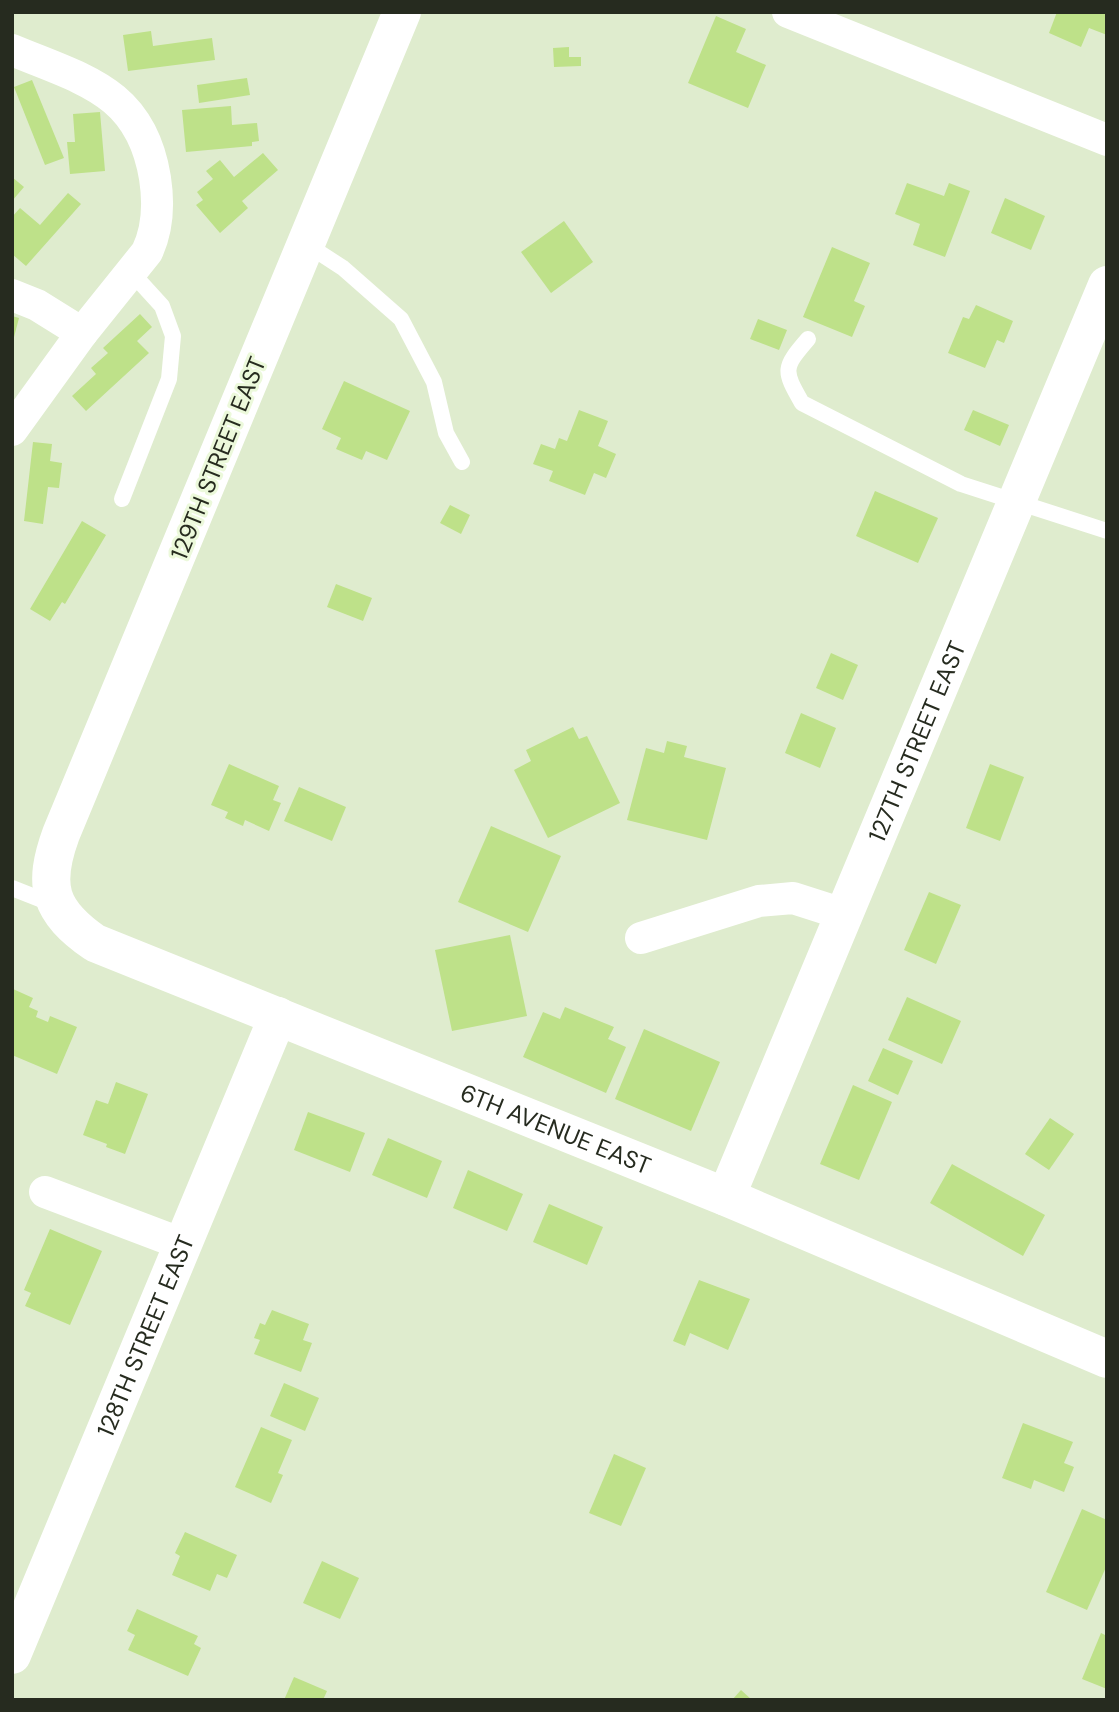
<svg xmlns="http://www.w3.org/2000/svg" width="1119" height="1712" viewBox="0 0 1119 1712" font-family="'DM Sans',sans-serif">
<rect width="100%" height="100%" fill="#dfecce"/>
<!-- building -->
<g fill="#bee189">
<polygon points="1057,12 1107,12 1107,35 1089,28 1081,47 1049,33"/>
<polygon points="716,16 746,29 736,52 766,65 748,108 688,83"/>
<polygon points="151,31 153,46 212,38 215,60 128,71 123,35"/>
<polygon points="569,47 569,57 581,57 581,66 554,67 553,48"/>
<polygon points="247,78 250,95 199,103 197,85"/>
<polygon points="32,80 64,158 45,165 14,87"/>
<polygon points="231,106 232,125 257,123 259,141 252,142 252,146 186,152 182,110"/>
<polygon points="100,112 105,171 70,174 67,142 75,142 73,114"/>
<polygon points="263,153 278,170 242,201 248,208 220,233 196,205 203,200 197,192 213,179 206,171 220,160 234,177"/>
<polygon points="12,177 24,187 12,201"/>
<polygon points="907,183 944,196 949,183 970,191 945,257 913,245 920,224 895,214"/>
<polygon points="68,193 81,204 26,266 12,254 12,217 20,208 40,225"/>
<polygon points="1005,198 1045,216 1031,250 991,233"/>
<polygon points="564,221 593,262 551,293 521,252"/>
<polygon points="832,247 870,263 854,301 865,306 852,337 803,317"/>
<polygon points="976,305 1013,321 1004,343 997,340 985,368 948,353 963,317 969,319"/>
<polygon points="140,314 152,327 137,341 149,353 86,411 72,396 96,374 91,368 108,353 103,348"/>
<polygon points="12,316 19,318 13,341 12,341"/>
<polygon points="758,319 787,330 779,350 750,339"/>
<polygon points="344,381 410,411 387,460 366,451 362,460 336,449 341,438 322,429"/>
<polygon points="579,410 608,421 598,446 616,454 606,478 594,473 585,495 549,481 553,471 533,464 541,444 555,449 559,438 567,441"/>
<polygon points="973,410 1009,425 1000,446 964,430"/>
<polygon points="33,442 52,444 50,461 62,463 59,488 48,487 43,524 24,521"/>
<polygon points="875,491 938,518 918,563 856,536"/>
<polygon points="450,505 470,515 461,534 440,523"/>
<polygon points="82,521 106,535 65,604 62,602 50,621 30,609"/>
<polygon points="336,584 372,598 363,621 327,607"/>
<polygon points="831,653 858,665 843,700 816,688"/>
<polygon points="801,713 836,728 820,768 785,753"/>
<polygon points="573,727 579,739 587,736 620,803 548,838 514,770 531,761 526,750"/>
<polygon points="667,741 687,746 684,757 726,768 707,840 627,820 646,748 664,753"/>
<polygon points="229,764 279,786 273,800 281,803 269,831 245,820 243,826 225,818 228,812 211,805"/>
<polygon points="990,764 1024,777 1000,841 966,828"/>
<polygon points="299,787 346,807 332,841 284,821"/>
<polygon points="491,826 561,856 528,932 458,902"/>
<polygon points="929,892 961,905 936,964 904,950"/>
<polygon points="510,935 527,1016 452,1031 435,950"/>
<polygon points="13,989 33,998 29,1007 38,1011 36,1017 48,1022 50,1016 77,1027 57,1074 12,1055"/>
<polygon points="907,997 961,1021 942,1064 888,1040"/>
<polygon points="565,1007 614,1027 608,1039 626,1047 606,1093 523,1057 543,1012 560,1019"/>
<polygon points="644,1029 720,1062 691,1131 615,1099"/>
<polygon points="883,1048 913,1061 898,1095 868,1081"/>
<polygon points="116,1082 148,1094 125,1154 106,1147 107,1144 83,1135 96,1100 108,1104"/>
<polygon points="853,1085 892,1102 859,1180 820,1164"/>
<polygon points="308,1112 365,1133 350,1172 294,1150"/>
<polygon points="1050,1118 1074,1134 1049,1170 1025,1154"/>
<polygon points="388,1138 442,1161 427,1198 372,1175"/>
<polygon points="952,1164 1045,1215 1023,1256 930,1203"/>
<polygon points="468,1170 523,1194 507,1231 453,1208"/>
<polygon points="549,1204 603,1227 587,1265 533,1242"/>
<polygon points="50,1229 102,1251 70,1325 25,1306 31,1293 24,1290"/>
<polygon points="699,1280 750,1299 728,1350 690,1333 685,1346 673,1341"/>
<polygon points="272,1310 309,1324 303,1340 312,1343 301,1372 254,1354 260,1340 254,1338 260,1323 265,1325"/>
<polygon points="284,1383 319,1398 305,1431 270,1416"/>
<polygon points="1023,1423 1073,1442 1064,1463 1074,1467 1064,1492 1034,1480 1031,1489 1002,1478"/>
<polygon points="261,1427 292,1440 278,1473 283,1475 271,1503 235,1487"/>
<polygon points="614,1454 646,1468 621,1526 589,1513"/>
<polygon points="1082,1509 1107,1520 1107,1565 1087,1610 1046,1592"/>
<polygon points="185,1532 237,1555 227,1578 217,1574 210,1591 172,1575 180,1556 175,1553"/>
<polygon points="322,1561 359,1578 340,1619 303,1603"/>
<polygon points="137,1609 198,1636 194,1644 201,1648 188,1676 128,1650 135,1635 127,1631"/>
<polygon points="1101,1633 1107,1636 1107,1689 1082,1679"/>
<polygon points="294,1677 327,1691 323,1700 284,1700"/>
<polygon points="741,1690 752,1700 732,1700"/>
</g>
<g fill="none" stroke-linecap="round" stroke-linejoin="round">
<!-- lane -->
<g stroke="#fff" stroke-width="16">
<polyline points="306,244 343,268 401,319 434,382 446,433 462,462"/>
<path d="M808 339C783 368 783 370 802 403L961 484 1107 531"/>
<polyline points="122,499 169,379 173,336 162,306 131,272"/>
<polyline points="12,888 55,905"/>
</g>
<!-- street -->
<g stroke="#fff" stroke-width="32">
<polyline points="788,12 1107,140"/>
<path d="M12 50C84 80 141 91 155 178 159 204 158 229 147 252L82 333 12 430"/>
<polyline points="12,295 37,305 82,333"/>
<polyline points="641,938 759,901 793,898 843,914"/>
<polyline points="45,1192 185,1245"/>
</g>
<!-- secondary -->
<g stroke="#fff" stroke-width="38">
<path id="s1" d="M402 12 61 834C42 886 49 911 95 943L726 1197 1107 1359"/>
<path id="s2" d="M726 1197 1107 285"/>
<path id="s3" d="M12 1655 278 1016"/>
</g>
</g>
<g text-anchor="middle" dominant-baseline="central" stroke-width="6" stroke-linejoin="round" paint-order="stroke">
<!-- street labels -->
<g font-size="24" fill="#262b1f" stroke="#ecf9db">
<text transform="translate(218 458) rotate(-68)">129TH STREET EAST</text>
<text stroke="none"><textPath href="#s2" startOffset="494">127TH STREET EAST</textPath></text>
<text stroke="none"><textPath href="#s1" startOffset="1514">6TH AVENUE EAST</textPath></text>
<text stroke="none"><textPath href="#s3" startOffset="346">128TH STREET EAST</textPath></text>
</g>
</g>
<!-- border -->
<rect width="1119" height="1712" fill="none" stroke="#262b1f" stroke-width="28"/>
</svg>
